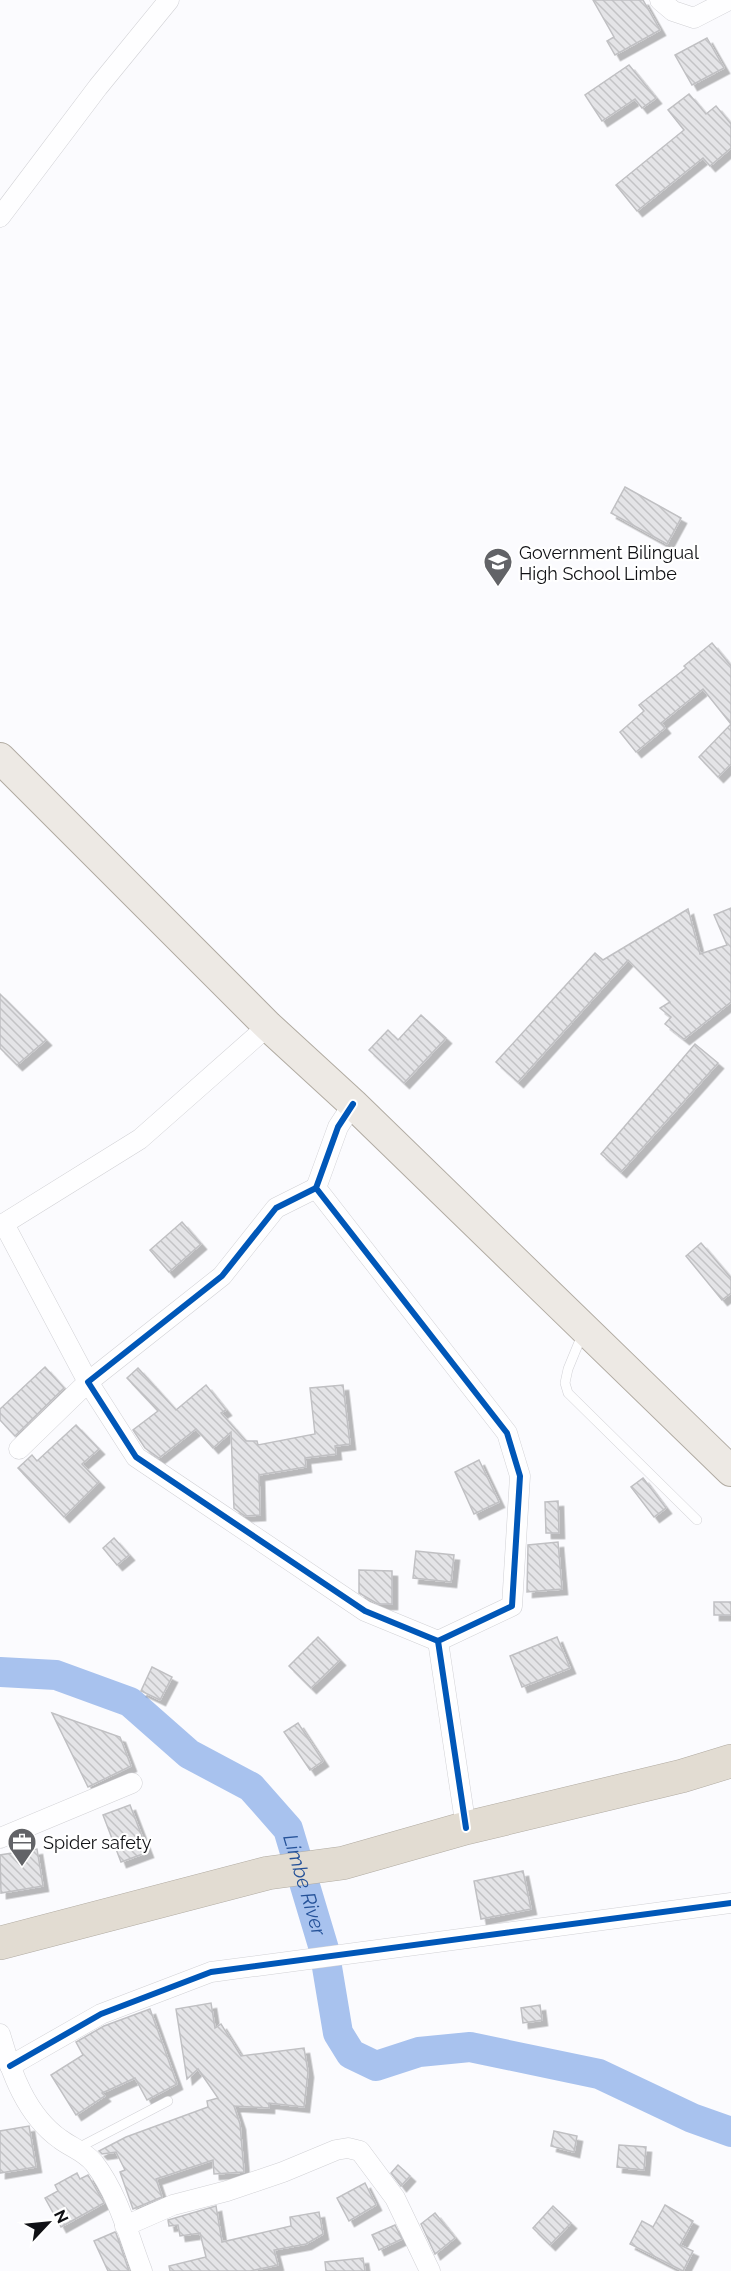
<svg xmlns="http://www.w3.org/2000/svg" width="731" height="2271" viewBox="0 0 731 2271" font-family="Raleway,sans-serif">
<defs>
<pattern id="building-back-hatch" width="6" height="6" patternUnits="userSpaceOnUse" patternTransform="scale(1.5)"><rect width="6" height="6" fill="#e4e4e7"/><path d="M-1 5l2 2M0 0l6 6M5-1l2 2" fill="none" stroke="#c3c3c5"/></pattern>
<filter id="shadow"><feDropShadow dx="5.5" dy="5.5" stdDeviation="0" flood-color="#0004"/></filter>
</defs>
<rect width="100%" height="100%" fill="#fbfbfe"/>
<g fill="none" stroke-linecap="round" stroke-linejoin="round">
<!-- river -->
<path stroke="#a8c2ee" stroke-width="30" id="s1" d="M0 1672 56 1675 130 1702 189 1754 251 1787 288 1829 324 1949 338 2033 351 2054 376 2066 419 2052 470 2047 599 2074 692 2118 731 2132"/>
</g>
<!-- building -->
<g fill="url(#building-back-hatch)" stroke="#c0c0c3" stroke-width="1.5" filter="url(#shadow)">
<polygon points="593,0 643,0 660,30 615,55 607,41 614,37"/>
<polygon points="707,38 724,68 692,85 675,55"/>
<polygon points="629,65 656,98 642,108 635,99 602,121 585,95"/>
<polygon points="689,94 706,114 716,106 731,124 731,148 710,166 703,158 637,211 616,185 684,130 668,110"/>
<polygon points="625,487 681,518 667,544 611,513"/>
<polygon points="712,643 731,666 731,724 703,689 661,723 665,728 636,752 620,732 644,711 639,705 686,668 684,666"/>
<polygon points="731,724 731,764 718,777 699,757"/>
<polygon points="731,908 731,1002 684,1039 665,1024 671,1017 660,1008 670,1002 628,960 518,1082 496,1062 595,953 603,960 688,909 700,954 727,945 714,915"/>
<polygon points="0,994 46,1040 17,1065 0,1048"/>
<polygon points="421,1015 446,1038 404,1083 369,1050 388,1030 398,1040"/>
<polygon points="695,1044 718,1063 621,1172 601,1154"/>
<polygon points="182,1222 201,1244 169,1272 150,1250"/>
<polygon points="701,1243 731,1278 731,1293 722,1300 686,1256"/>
<polygon points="45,1367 64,1388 15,1436 0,1420 0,1409"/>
<polygon points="138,1368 176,1410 206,1385 226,1410 221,1413 246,1441 257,1441 258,1445 315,1434 310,1388 343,1385 350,1444 335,1446 336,1454 305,1458 306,1467 259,1475 260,1515 245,1516 234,1508 231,1432 213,1448 196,1429 159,1458 145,1448 133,1430 158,1411 127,1378"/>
<polygon points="76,1425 99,1449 82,1464 99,1482 64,1517 18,1468 32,1455 37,1461"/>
<polygon points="479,1460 499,1502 474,1514 455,1472"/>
<polygon points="643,1478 666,1508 654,1517 631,1487"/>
<polygon points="558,1501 559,1533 546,1533 545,1502"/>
<polygon points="114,1538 129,1555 117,1565 103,1548"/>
<polygon points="558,1542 562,1589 527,1592 528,1545"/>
<polygon points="416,1551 454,1555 451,1582 413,1578"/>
<polygon points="359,1570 392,1571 392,1604 378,1604 359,1593"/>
<rect x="714" y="1602" width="17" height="13"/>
<polygon points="318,1637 340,1660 311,1688 289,1666"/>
<polygon points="557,1637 570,1668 522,1687 510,1656"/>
<polygon points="152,1667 172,1677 160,1700 141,1691"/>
<polygon points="52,1713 120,1737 131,1766 88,1787"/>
<polygon points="298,1723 323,1761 310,1770 284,1732"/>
<polygon points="130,1805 148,1852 121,1862 103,1815"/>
<polygon points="37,1849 43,1886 1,1893 0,1855"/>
<polygon points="523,1871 531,1909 481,1919 474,1881"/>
<polygon points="211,2003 215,2028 221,2024 241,2056 304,2048 308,2072 304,2107 269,2103 269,2108 234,2106 240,2124 244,2172 214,2174 213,2160 156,2179 162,2197 133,2209 120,2172 125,2170 116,2152 102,2154 99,2151 126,2137 208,2107 207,2101 218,2098 198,2069 187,2079 176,2009"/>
<polygon points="540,2005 542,2020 523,2023 521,2008"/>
<polygon points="150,2009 177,2084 147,2100 135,2078 102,2093 105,2096 76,2115 51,2075 83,2055 76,2042 104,2026"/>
<polygon points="29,2126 36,2167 0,2173 0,2131"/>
<polygon points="554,2131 577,2136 574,2152 551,2146"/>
<polygon points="619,2145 646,2147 644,2170 617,2167"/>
<polygon points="398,2165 410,2176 401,2186 391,2173"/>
<polygon points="77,2173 80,2179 88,2175 104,2203 61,2227 45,2198 58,2191 55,2185"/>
<polygon points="365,2183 376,2205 349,2221 337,2198"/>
<polygon points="665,2205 693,2221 680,2245 693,2251 683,2271 630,2244 642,2221 653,2227"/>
<polygon points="216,2206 222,2242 291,2226 290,2217 319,2212 323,2234 306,2244 274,2250 278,2265 250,2271 170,2271 169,2266 206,2257 200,2233 180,2236 178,2225 169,2226 168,2220"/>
<polygon points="553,2206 571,2223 550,2245 533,2228"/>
<polygon points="435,2213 455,2238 435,2254 421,2224"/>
<polygon points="395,2225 402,2239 379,2250 372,2235"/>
<polygon points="115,2232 116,2233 129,2271 108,2271 94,2241"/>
<polygon points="363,2258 365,2271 326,2271 325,2262"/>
</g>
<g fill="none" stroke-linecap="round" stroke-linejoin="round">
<!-- lane casing -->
<g stroke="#d1d1d5" stroke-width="10">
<g id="lane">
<polyline points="582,1335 568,1369 565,1383 568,1393 697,1520"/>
<polyline points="78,2148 168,2101"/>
</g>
</g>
<!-- street casing -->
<g stroke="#d1d1d5" stroke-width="21">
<g id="street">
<polyline points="660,0 673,11 694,18 729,0"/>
<polyline points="0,217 98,87 169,0"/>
<polyline points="353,1104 338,1127 316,1188 507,1433 520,1476 512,1606 438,1641 466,1828"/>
<polyline points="316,1188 276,1208 222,1276 88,1382 136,1457 365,1611 438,1641"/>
<polyline points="4,1224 88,1382 19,1449"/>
<polyline points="0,1226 140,1139 268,1026"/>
<polyline points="0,1838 132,1783"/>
<path d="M0 2034C11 2072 26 2115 60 2139 72 2148 84 2151 94 2163 118 2194 128 2234 142 2271"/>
<polyline points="10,2066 101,2014 211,1972 731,1903"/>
<polyline points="125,2226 173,2205 227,2191 283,2172 336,2150 348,2148 360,2151 395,2198 430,2271"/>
</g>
</g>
<!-- primary casing -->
<g stroke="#b1aba2" stroke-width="32">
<polyline id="primary" points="0,758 268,1026 353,1104 731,1471"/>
</g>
<!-- highway casing -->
<g stroke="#b1aba2" stroke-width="34">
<polyline id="highway" points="0,1943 268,1873 343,1863 466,1828 682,1776 731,1761"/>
</g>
<!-- lane -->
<use href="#lane" stroke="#fefeff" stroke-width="9"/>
<!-- street -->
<use href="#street" stroke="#fefeff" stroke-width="20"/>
<!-- primary -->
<use href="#primary" stroke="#ede9e4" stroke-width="30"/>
<!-- highway -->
<use href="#highway" stroke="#e2dcd2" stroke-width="33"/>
<!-- cycleway casing -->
<g stroke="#fff" stroke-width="10">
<g id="cycleway">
<polyline points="353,1104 338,1127 316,1188 507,1433 520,1476 512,1606 438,1641 466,1828"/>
<polyline points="316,1188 276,1208 222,1276 88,1382 136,1457 365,1611 438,1641"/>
<polyline points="10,2066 101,2014 211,1972 731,1903"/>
</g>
</g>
<!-- cycleway -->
<use href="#cycleway" stroke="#0057b8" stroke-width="6"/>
</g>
<!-- icons -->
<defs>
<g id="school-pin" transform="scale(1.5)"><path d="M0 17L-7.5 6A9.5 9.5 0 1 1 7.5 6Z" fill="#626367" stroke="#fff"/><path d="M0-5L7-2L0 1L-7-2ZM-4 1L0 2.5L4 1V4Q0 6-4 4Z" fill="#fff"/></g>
<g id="office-pin" transform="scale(1.5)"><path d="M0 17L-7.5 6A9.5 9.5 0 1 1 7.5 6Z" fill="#626367" stroke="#fff"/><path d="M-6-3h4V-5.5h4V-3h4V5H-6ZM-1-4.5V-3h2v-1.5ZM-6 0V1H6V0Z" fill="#fff"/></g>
</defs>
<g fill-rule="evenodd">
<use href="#school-pin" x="498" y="562"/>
<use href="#office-pin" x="22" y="1842"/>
</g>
<g text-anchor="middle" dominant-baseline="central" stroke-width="4.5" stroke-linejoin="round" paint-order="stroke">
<!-- poi labels -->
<g font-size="18" fill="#101115" stroke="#fff" text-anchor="start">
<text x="519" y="552">Government Bilingual<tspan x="519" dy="21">High School Limbe</tspan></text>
<text x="43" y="1842">Spider safety</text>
</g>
<!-- water labels -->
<g font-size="20" font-style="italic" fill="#245198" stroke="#fff">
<text stroke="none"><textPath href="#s1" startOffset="398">Limbe River</textPath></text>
</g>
</g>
<!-- north arrow -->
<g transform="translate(48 2223) rotate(64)" stroke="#ffffff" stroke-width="4.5" paint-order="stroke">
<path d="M0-4.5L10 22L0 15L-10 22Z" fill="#101115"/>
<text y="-9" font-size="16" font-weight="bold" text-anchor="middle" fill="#101115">N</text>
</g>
</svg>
